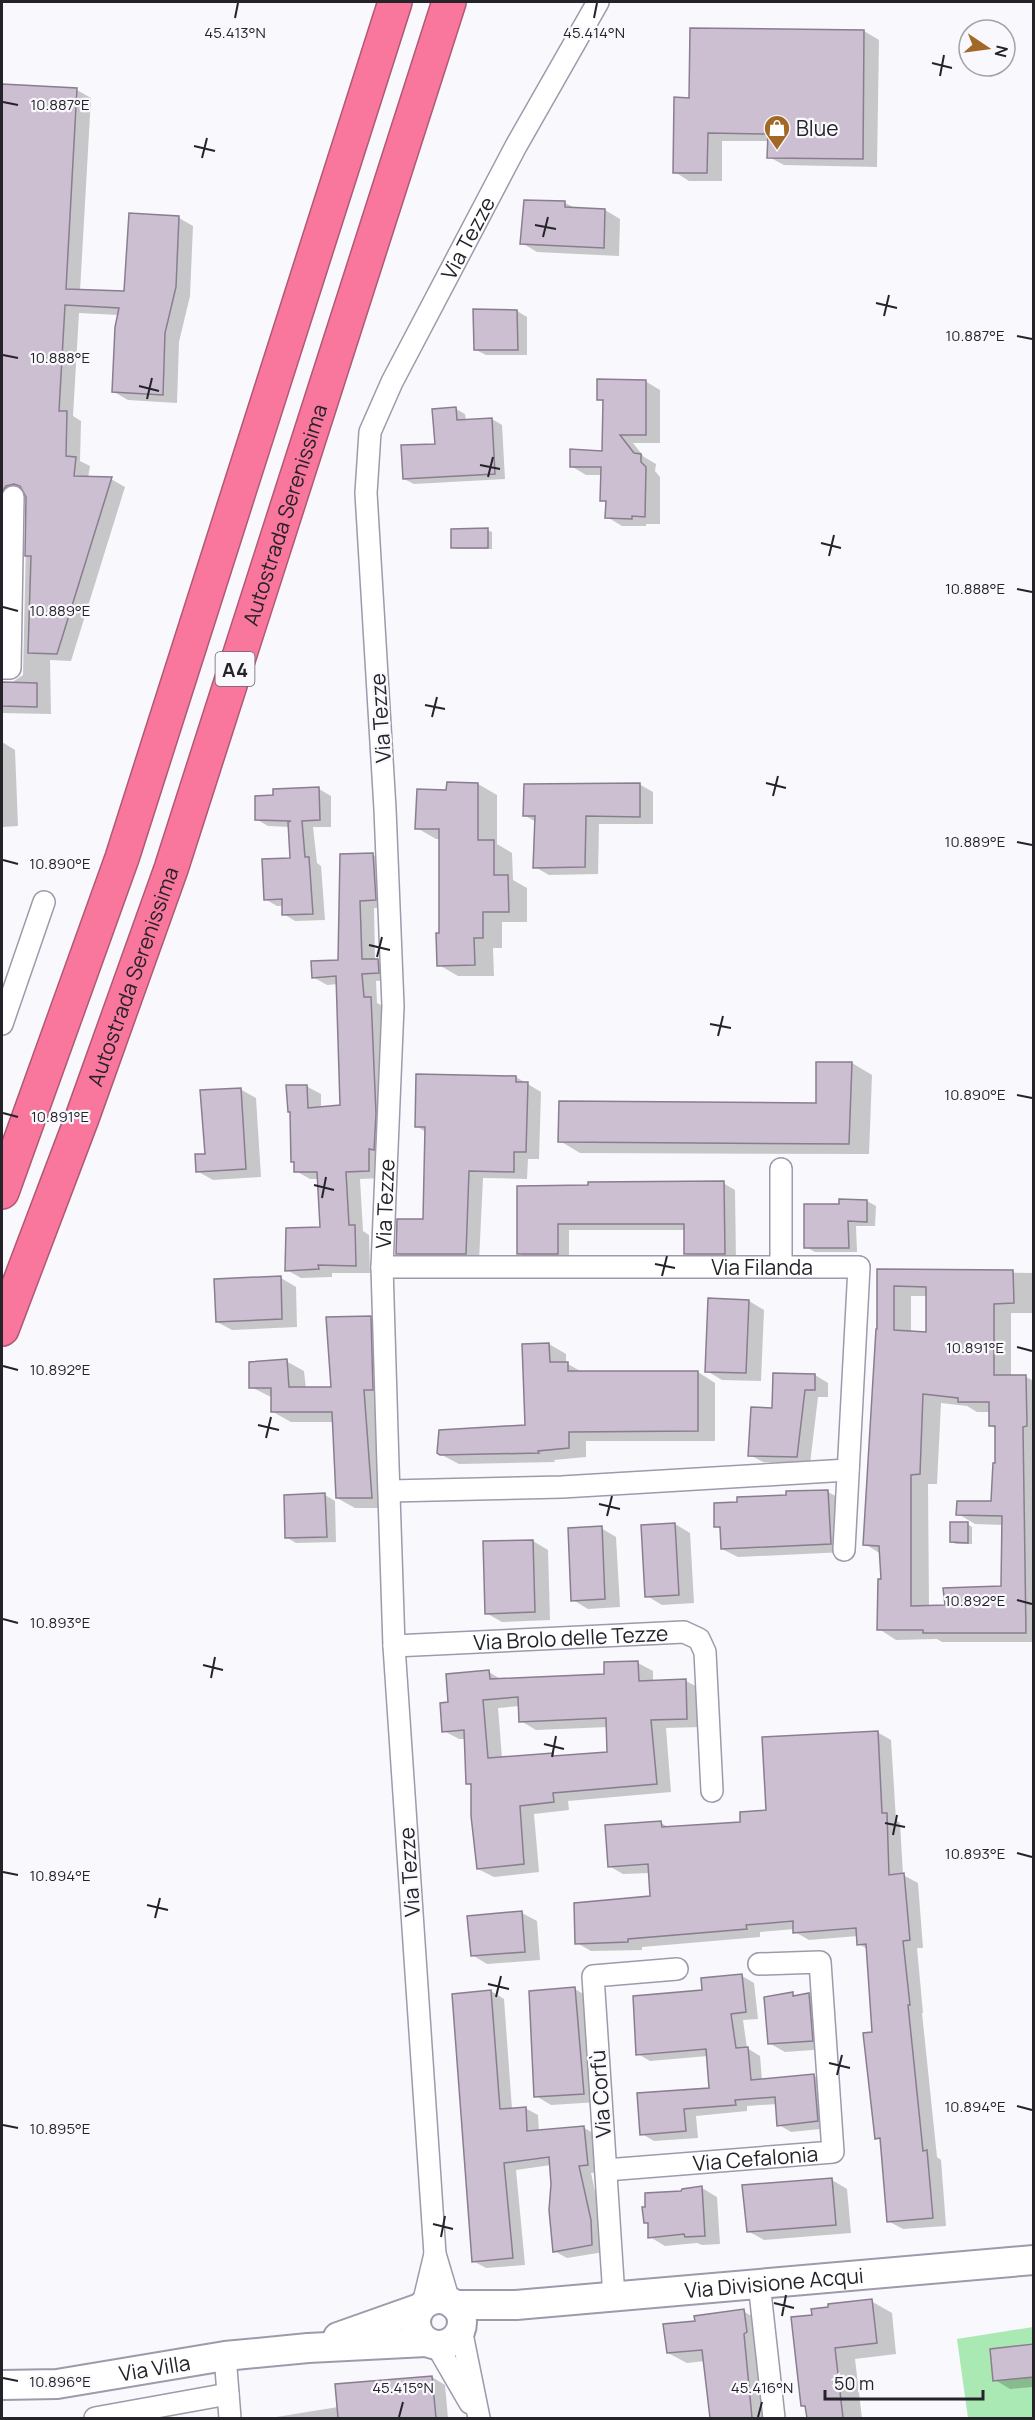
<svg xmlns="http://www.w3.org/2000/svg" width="1035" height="2420" viewBox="0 0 1035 2420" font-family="Manrope,sans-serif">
<rect width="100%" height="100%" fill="#f9f8fc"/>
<!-- green -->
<polygon fill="#abe9b4" points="1033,2327 1033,2418 968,2418 957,2339"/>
<!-- shadow -->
<g fill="#0003" fill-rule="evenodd">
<polygon points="692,29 864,31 879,40 877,167 784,165 769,157 769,141 722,141 722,181 689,181 675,172 690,99"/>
<polygon points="2,86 77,90 91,98 80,291 125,293 179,218 193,226 190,296 179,342 177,403 128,400 114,392 119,315 79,313 73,416 81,421 80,461 90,466 88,478 111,479 125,487 71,661 50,660 51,714 2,713 2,685 14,685 14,681 23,675 27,497 26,492 21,494 2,662"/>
<polygon points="565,203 577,209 605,210 620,219 619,256 537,252 522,243"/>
<polygon points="517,311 527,317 527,355 486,355 476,350"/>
<polygon points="645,381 660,390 660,443 633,443 644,457 656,464 655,471 660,477 660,524 646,524 646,526 622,526 607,517 607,503 602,500 602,475 586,475 571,466 604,453 605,403 598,399"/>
<polygon points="456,409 465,414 466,421 492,419 502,425 505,479 414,484 404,479 436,445"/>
<polygon points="487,530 492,532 492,549 457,549 453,547"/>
<polygon points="2,742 15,750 18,826 2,827"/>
<polygon points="478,784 497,795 497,844 512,853 513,880 527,888 527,922 502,922 502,948 493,948 494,976 458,976 439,965 441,934 441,839 436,839 417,828 448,792"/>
<polygon points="639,784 653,792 653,824 599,824 598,874 549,875 535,867 536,822 524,815"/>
<polygon points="319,789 331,796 331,827 313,827 317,863 321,866 325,920 295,921 284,914 284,906 277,906 265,899 291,859 290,827 268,826 256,819"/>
<polygon points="373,855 387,863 390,907 374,908 375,960 392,968 393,980 376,981 377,1003 385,1007 383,1178 360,1179 363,1231 369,1235 370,1273 332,1273 332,1277 301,1278 287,1270 322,1228 319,1179 310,1179 296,1171 295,1163 292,1161 306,1086 321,1094 321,1108 341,1106 338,984 327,985 313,977 340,961"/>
<polygon points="818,1063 852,1063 872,1075 869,1154 580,1153 560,1141 817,1104"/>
<polygon points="516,1077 541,1092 539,1159 528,1159 527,1179 483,1178 479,1261 411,1261 397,1253 425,1221 426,1132 416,1126"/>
<polygon points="240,1089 256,1098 261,1177 213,1180 197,1171"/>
<polygon points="723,1183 735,1190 736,1260 697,1260 686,1253 685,1230 569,1230 569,1260 531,1260 519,1253 519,1187"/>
<polygon points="867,1201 876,1206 875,1226 856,1226 857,1252 815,1252 806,1247 841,1205"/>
<path d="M879 1271 1034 1273V1313H1011V1377H1026L1034 1381V1642H942L937 1639 896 1640 879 1629 883 1581 881 1554 865 1544ZM911 1296H928V1333L911 1332ZM941 1403 967 1406 977 1412H991L990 1425 996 1429V1465L992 1502 958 1514 975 1524 1003 1525V1588L947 1607H929L928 1484H937Z"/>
<polygon points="281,1278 296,1287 297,1327 232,1330 217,1322"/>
<polygon points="749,1301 764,1310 761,1381 722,1380 707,1371"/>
<polygon points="370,1318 388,1328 390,1508 355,1508 337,1498 334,1422 291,1422 273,1412 273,1398 251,1387 286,1361 304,1371 306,1389 332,1388"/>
<polygon points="549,1344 566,1354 566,1363 584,1373 698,1372 715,1383 715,1441 586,1441 586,1457 554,1460 555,1462 459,1464 438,1453 526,1427"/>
<polygon points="815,1375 828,1383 828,1397 818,1397 810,1464 763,1462 750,1455 774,1410"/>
<polygon points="828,1492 843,1500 845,1552 738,1557 722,1549 722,1530 716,1526 788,1496"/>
<polygon points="325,1495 335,1501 336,1542 296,1543 286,1537"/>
<polygon points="675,1524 690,1533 694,1603 662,1605 647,1596"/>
<polygon points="967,1524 972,1527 972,1544 956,1544 952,1542"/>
<polygon points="601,1528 616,1537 620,1607 588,1609 573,1600"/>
<polygon points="533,1541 548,1550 550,1620 502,1622 486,1613"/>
<path d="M638 1663 653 1671V1682L686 1681 701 1689 702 1727 666 1728 671 1792 568 1801 569 1810 534 1814 539 1872 494 1877 478 1869 473 1786 468 1783 466 1739H459L444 1731 450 1704 489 1672 502 1680 606 1676ZM520 1706 521 1721 536 1730 608 1727 609 1753 558 1757 553 1755 502 1758 498 1708Z"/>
<polygon points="877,1732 891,1740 896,1820 900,1823 903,1875 918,1883 923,1948 917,1948 923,2013 922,2013 937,2157 941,2160 946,2226 903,2229 888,2221 881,2140 876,2138 868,1949 858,1944 858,1936 809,1940 795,1932 795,1929 760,1932 760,1937 642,1947 642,1950 591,1951 577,1943 652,1898 650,1873 623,1874 609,1866 661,1823 670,1828 742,1823 767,1812"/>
<polygon points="522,1913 537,1921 540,1960 487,1964 472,1955"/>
<polygon points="742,1976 754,1983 758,2019 743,2020 747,2048 760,2056 762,2080 813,2075 826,2083 830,2128 791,2132 779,2125 777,2104 747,2106 747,2111 696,2116 698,2138 654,2141 642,2134 711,2089 708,2056 650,2061 638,2054 704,1991"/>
<polygon points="575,1989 590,1998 598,2102 551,2105 536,2096"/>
<polygon points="491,1991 504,1999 512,2109 525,2108 538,2115 539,2132 584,2128 597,2135 600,2172 591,2173 603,2228 604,2252 567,2258 554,2251 551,2165 516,2170 525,2265 486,2268 473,2261"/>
<polygon points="793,1994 797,1997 809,1995 824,2004 827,2049 785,2052 769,2043"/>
<polygon points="832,2180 847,2189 851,2233 764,2240 748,2231"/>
<polygon points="702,2188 717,2197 720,2244 702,2245 697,2243 665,2246 650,2237 649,2224 645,2222 683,2193"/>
<polygon points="871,2301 892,2313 896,2354 855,2359 862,2418 808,2418 807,2408 802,2405 813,2316"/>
<polygon points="743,2311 762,2322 769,2418 706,2418 712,2416 705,2361 687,2363 668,2353 697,2322"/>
<polygon points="1034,2345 1034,2387 1010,2389 995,2380"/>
<polygon points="432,2377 445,2385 448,2418 270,2418 338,2407"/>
</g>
<!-- building -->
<g fill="#cbbfd1" stroke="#897e8f" stroke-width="1.5" fill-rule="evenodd">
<polygon points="690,28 864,30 863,159 767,158 768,134 708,133 707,173 673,173 674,97 689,98"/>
<polygon points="2,84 77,88 66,289 124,291 129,213 179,216 176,287 165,333 163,395 112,392 115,327 119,308 65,305 59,411 67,411 66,456 76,457 74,476 112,477 57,654 28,653 31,556 25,556 26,497 20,486 14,484 6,486 2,492"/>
<polygon points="524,200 565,201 565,207 605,209 604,248 520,244"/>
<polygon points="473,309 517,310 518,350 474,350"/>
<polygon points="597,379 646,380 646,435 620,435 634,453 641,454 641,462 646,467 645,517 632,516 632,519 605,518 606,501 600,501 601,467 570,467 570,449 602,451 603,400 597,400"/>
<polygon points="456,407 457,420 492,418 495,474 403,479 401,445 435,444 432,409"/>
<polygon points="488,528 488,548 451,548 451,529"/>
<polygon points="2,682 37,683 37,707 2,706"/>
<polygon points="447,782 478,783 478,840 494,840 494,875 508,875 509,912 483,912 483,938 474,938 475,965 437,966 436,933 439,933 439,829 415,829 417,789 446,790"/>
<polygon points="640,783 640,817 586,816 585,867 533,868 535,816 523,816 524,784"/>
<polygon points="319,787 320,820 302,821 305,857 309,857 313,914 282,915 282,899 264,900 262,859 290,858 288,822 291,821 255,820 255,796 273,795 273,789"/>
<polygon points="373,853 376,900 360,901 362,959 378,959 379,973 362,974 364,997 371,997 376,1114 374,1150 369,1149 369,1171 346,1172 349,1225 355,1225 356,1266 318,1265 319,1269 285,1271 286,1228 320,1227 317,1172 294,1172 294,1162 291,1162 290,1112 288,1112 286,1085 307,1085 308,1108 340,1105 336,976 312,978 311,961 338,960 340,854"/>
<polygon points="816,1062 852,1062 849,1144 558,1142 559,1101 816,1103"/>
<polygon points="416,1074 516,1076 516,1082 528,1082 526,1152 514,1152 514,1172 469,1171 466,1254 396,1254 397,1219 423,1219 425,1127 415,1127"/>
<polygon points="241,1088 246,1169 196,1172 195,1154 205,1154 200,1090"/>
<polygon points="724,1181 725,1254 684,1254 684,1224 558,1224 558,1254 517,1254 517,1186 588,1185 588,1182"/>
<polygon points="839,1199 867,1200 867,1222 848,1221 849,1248 804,1248 804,1204 839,1204"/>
<path d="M877 1269 1013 1270 1014 1303 994 1304V1375H1026L1027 1426 1023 1427 1026 1633H923V1630H877L878 1579H881L879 1546 863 1545 876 1329H877ZM894 1286 926 1287V1332L894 1330ZM923 1394 958 1398V1402H989V1426H995V1463H993L991 1501H957L956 1515 1002 1516 1001 1586 943 1588 945 1605 911 1606V1475L920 1474Z"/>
<polygon points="281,1276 282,1319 216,1322 214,1279"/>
<polygon points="708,1298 749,1300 746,1373 705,1372"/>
<polygon points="371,1316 373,1390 364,1390 372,1498 336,1498 332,1412 271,1412 271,1388 249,1388 249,1362 287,1359 289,1387 331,1387 326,1317"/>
<polygon points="549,1343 550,1362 568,1362 568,1371 698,1371 698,1431 569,1432 569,1448 538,1451 539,1453 440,1455 437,1453 439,1430 525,1425 522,1344"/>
<polygon points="773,1373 815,1374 815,1390 805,1390 797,1457 748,1456 751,1407 772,1408"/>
<polygon points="828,1490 831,1544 721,1549 720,1527 714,1527 714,1503 737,1502 737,1497 786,1495 786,1491"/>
<polygon points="325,1493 327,1537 285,1538 284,1495"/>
<polygon points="950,1522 968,1522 968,1543 950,1542"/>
<polygon points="675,1523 679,1595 645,1597 641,1525"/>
<polygon points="602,1526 605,1599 571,1601 568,1528"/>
<polygon points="533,1540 535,1612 485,1614 483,1541"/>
<path d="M638 1661 639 1681 686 1679 687 1719 651 1720 657 1784 553 1793 554 1802 520 1806 524 1864 477 1869 471 1816V1784H466L464 1730 442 1732 440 1703 448 1702 446 1674 489 1670 490 1679 604 1674V1662ZM518 1697 519 1722 606 1718 607 1752 553 1756V1753L488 1758 483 1700Z"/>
<polygon points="878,1731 882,1813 887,1813 889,1875 904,1873 910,1940 903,1941 910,2005 908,2005 923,2151 927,2150 933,2218 887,2222 880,2138 875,2139 863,2033 872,2032 866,1944 857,1945 856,1928 793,1933 793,1921 746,1925 747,1929 628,1939 628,1942 575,1944 574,1903 650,1896 648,1864 608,1867 605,1825 661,1821 662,1827 740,1822 740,1812 766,1810 762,1737"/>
<polygon points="522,1911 525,1952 471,1956 467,1916"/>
<polygon points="742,1974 746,2012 731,2014 736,2048 748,2047 751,2080 814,2074 818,2121 777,2126 775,2097 735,2100 736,2105 684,2109 686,2131 640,2135 637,2093 709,2088 706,2049 636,2055 633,1996 702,1990 701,1978"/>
<polygon points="575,1987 584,2094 534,2097 529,1991"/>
<polygon points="491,1990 500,2109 526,2107 527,2131 584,2126 588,2165 579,2166 591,2220 592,2245 553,2252 549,2210 551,2184 549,2157 504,2163 513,2258 472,2262 452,1994"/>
<polygon points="793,1992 793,1996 809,1993 813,2041 768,2044 764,1997"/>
<polygon points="832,2178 836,2225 747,2232 742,2185"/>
<polygon points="702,2186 705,2236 685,2237 684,2234 648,2238 648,2223 644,2223 642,2207 645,2207 645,2193 681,2191 682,2189"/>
<polygon points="872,2299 877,2343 835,2348 843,2418 807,2418 805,2406 801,2406 791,2317 812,2315 811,2309 828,2307 828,2304"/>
<polygon points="744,2309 747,2332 744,2334 752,2418 710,2418 702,2350 667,2353 663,2324 695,2321 694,2316"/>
<polygon points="1034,2344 1034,2377 993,2381 990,2349"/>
<polygon points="432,2376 436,2418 338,2418 335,2384"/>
</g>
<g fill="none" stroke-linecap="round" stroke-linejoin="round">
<!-- street casing -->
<g stroke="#9f99ac" stroke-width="24">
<g id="street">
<polyline points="2,668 10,668 13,497"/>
<polyline points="2,1024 44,902"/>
<polyline points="781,1169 781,1267"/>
<path id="s1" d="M382 1267H859L844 1550"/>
<polyline points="390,1491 562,1487 848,1470"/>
<path id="s2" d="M394 1646 684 1632 699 1639 705 1652 712 1791"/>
<path id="s3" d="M606 2170 833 2152 820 1962 759 1964"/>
<polyline points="759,2283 774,2418"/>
<polyline points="614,2297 593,1976 677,1969"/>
<path id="s4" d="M449 2301 435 2254 394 1646 388 1465 382 1267 393 1006 385 809 366 493 370 432 392 382 516 146 598 2"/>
<polyline points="423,2304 435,2254"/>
<polyline points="461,2329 479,2418"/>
<polyline points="437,2346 470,2403"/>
<polyline points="225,2356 230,2418"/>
<polyline points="95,2418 228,2394"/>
</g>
</g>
<!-- secondary casing -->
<g stroke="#9f99ac" stroke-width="32">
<g id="secondary">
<circle cx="439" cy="2322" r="23"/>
<path id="s5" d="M454 2305H516L1034 2260"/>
<polyline points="338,2337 420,2308"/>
<path id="s6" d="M2 2385 57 2384 225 2356 308 2348 426 2342"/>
</g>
</g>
<!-- highway casing -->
<g stroke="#af5975" stroke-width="36">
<g id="highway">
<polyline points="2,1192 122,858 395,2"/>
<path id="s7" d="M2 1329 82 1118 171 869 449 2"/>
</g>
</g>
<!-- street -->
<use href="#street" stroke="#fff" stroke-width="21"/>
<!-- secondary -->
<use href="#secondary" stroke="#fff" stroke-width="28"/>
<!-- highway -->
<use href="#highway" stroke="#f9769d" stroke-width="33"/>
</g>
<!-- ticks -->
<path fill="none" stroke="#25232a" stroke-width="2" d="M235 18 238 3M594 18 597 3M932 63 952 68M940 76 944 55M3 102 18 105M194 146 215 151M202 158 207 138M535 225 556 229M543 237 548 217M876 303 897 308M884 316 889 295M1017 336 1032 339M3 355 18 358M139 386 159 391M147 399 152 378M480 465 500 469M488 477 493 457M821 543 841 548M829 556 834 535M1017 589 1032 592M3 607 18 611M425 705 445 709M432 717 437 697M766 783 786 788M773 796 778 776M1017 842 1032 845M3 860 18 864M369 945 390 950M377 957 382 937M710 1024 731 1028M718 1036 723 1016M1017 1095 1032 1098M3 1113 18 1117M314 1185 334 1190M322 1198 326 1177M655 1264 675 1268M662 1276 667 1256M1017 1347 1032 1351M3 1366 18 1370M258 1425 279 1430M266 1438 271 1417M599 1504 620 1509M607 1516 612 1496M1017 1600 1032 1604M3 1619 18 1623M203 1665 223 1670M211 1678 215 1657M544 1744 564 1749M552 1757 556 1736M885 1823 905 1827M893 1835 897 1815M1017 1853 1032 1857M3 1872 18 1875M147 1905 168 1910M155 1918 160 1898M488 1984 509 1989M496 1997 501 1976M829 2063 850 2068M837 2075 842 2055M1017 2106 1032 2110M3 2125 18 2128M433 2224 453 2229M441 2237 445 2216M774 2303 794 2308M782 2316 786 2295M3 2378 18 2381M399 2417 403 2402M758 2417 762 2402"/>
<!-- icons -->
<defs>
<g id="shop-pin" transform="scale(1.35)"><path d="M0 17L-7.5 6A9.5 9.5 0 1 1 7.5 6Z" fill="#a26827" stroke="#f9f8fc"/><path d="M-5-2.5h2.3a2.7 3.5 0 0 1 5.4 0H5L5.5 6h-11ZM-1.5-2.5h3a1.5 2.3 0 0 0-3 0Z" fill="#fff"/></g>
</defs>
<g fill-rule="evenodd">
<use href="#shop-pin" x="777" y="128"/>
</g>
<g text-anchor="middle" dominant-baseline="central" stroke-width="4.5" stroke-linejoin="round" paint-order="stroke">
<!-- shield labels -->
<rect fill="#f9f8fc" stroke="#656369" stroke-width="1.5" x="215.5" y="652" width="39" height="34" rx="4.5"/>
<g font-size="20" font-weight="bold" fill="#25232a">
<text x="235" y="669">A4</text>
</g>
<!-- poi labels -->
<g font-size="21" fill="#25232a" stroke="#f9f8fc" text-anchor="start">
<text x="796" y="128">Blue</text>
</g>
<!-- street labels -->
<g font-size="21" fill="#25232a" stroke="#f9f8fc">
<text stroke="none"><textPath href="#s4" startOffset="2091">Via Tezze</textPath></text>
<text stroke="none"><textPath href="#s7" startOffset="862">Autostrada Serenissima</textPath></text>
<text transform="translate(380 718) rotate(-94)">Via Tezze</text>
<text stroke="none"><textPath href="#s7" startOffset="376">Autostrada Serenissima</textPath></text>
<text stroke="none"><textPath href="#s4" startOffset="1101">Via Tezze</textPath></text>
<text stroke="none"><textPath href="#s1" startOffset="380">Via Filanda</textPath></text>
<text stroke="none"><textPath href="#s2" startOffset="177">Via Brolo delle Tezze</textPath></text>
<text transform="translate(409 1872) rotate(-94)">Via Tezze</text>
<text transform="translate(600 2094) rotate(-94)">Via Corfù</text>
<text stroke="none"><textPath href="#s3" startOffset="150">Via Cefalonia</textPath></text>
<text stroke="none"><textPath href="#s5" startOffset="321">Via Divisione Acqui</textPath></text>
<text stroke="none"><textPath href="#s6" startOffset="154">Via Villa</textPath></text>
</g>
</g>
<g font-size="15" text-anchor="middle" fill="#25232a" stroke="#f9f8fc" stroke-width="4.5" stroke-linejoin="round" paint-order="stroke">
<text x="235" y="38">45.413°N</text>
<text x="594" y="38">45.414°N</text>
<text x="60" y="110">10.887°E</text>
<text x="975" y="341">10.887°E</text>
<text x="60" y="363">10.888°E</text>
<text x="975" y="594">10.888°E</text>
<text x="60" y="616">10.889°E</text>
<text x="975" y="847">10.889°E</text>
<text x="60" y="869">10.890°E</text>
<text x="975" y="1100">10.890°E</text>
<text x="60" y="1122">10.891°E</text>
<text x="975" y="1353">10.891°E</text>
<text x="60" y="1375">10.892°E</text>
<text x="975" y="1606">10.892°E</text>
<text x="60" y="1628">10.893°E</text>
<text x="975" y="1859">10.893°E</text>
<text x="60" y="1881">10.894°E</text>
<text x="975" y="2112">10.894°E</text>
<text x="60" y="2134">10.895°E</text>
<text x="60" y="2387">10.896°E</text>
<text x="403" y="2393">45.415°N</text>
<text x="762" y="2393">45.416°N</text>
</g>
<!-- border -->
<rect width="1035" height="2420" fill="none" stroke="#25232a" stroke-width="6"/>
<!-- north arrow -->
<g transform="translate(987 48) rotate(103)"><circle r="28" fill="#f9f8fc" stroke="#a4a3a8" stroke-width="1.5"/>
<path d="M0-4.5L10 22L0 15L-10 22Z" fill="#a26827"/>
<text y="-9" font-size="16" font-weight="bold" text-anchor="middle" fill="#25232a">N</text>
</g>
<!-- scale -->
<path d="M825 2390v9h158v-9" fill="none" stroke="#25232a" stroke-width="3"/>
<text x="834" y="2390" font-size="18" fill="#25232a" stroke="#f9f8fc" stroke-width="4.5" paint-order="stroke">50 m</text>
</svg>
